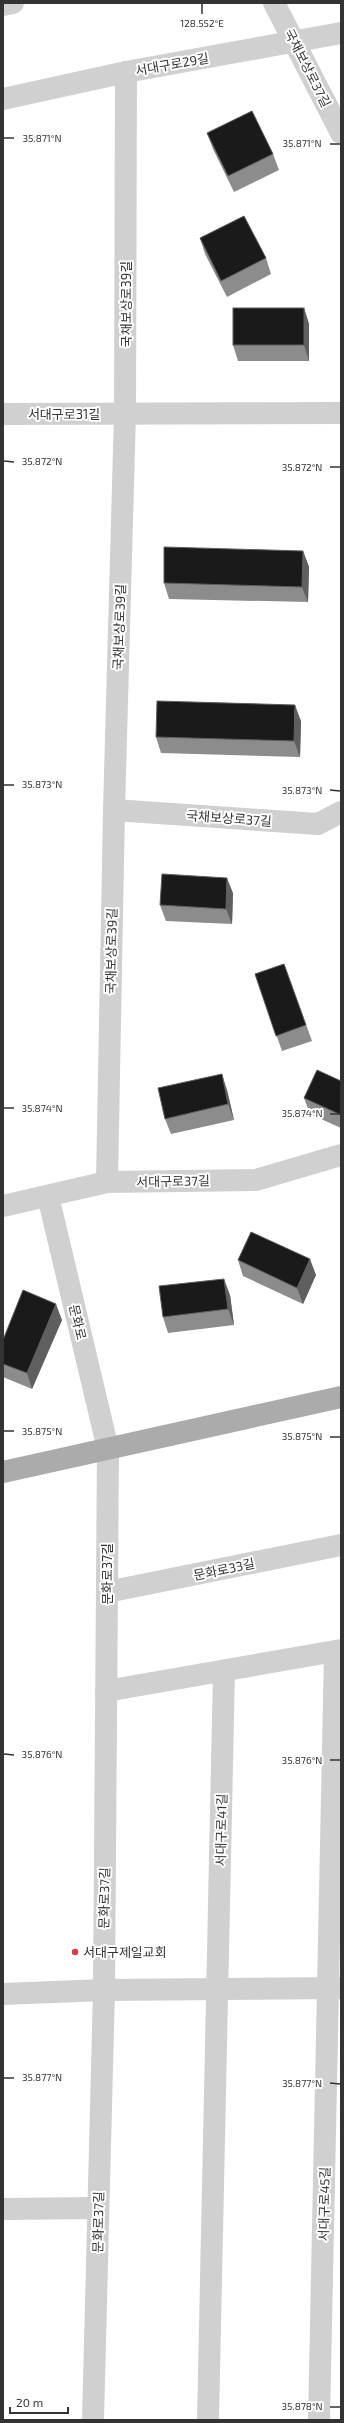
<svg xmlns="http://www.w3.org/2000/svg" width="344" height="2423" viewBox="0 0 344 2423" font-family="'Exo 2','Noto Sans KR',sans-serif">
<rect width="100%" height="100%" fill="#fff"/>
<g fill="none" stroke-linecap="round" stroke-linejoin="round">
<!-- minor -->
<g stroke="#d0d0d0" stroke-width="22">
<polyline points="274,3 341,133"/>
<polyline points="3,5 13,3"/>
<polyline points="3,99 126,72 341,33"/>
<polyline points="3,414 341,413"/>
<polyline points="114,810 318,824 341,812"/>
<polyline points="107,1182 114,810 125,413 126,72"/>
<polyline points="48,1196 108,1449 104,1990 93,2420"/>
<polyline points="3,1206 107,1182 256,1180 341,1155"/>
<polyline points="107,1592 341,1545"/>
<polyline points="106,1691 341,1650"/>
<polyline points="3,1994 104,1990 341,1988"/>
<polyline points="3,2209 98,2208"/>
<polyline points="208,2420 224,1671"/>
<polyline points="319,2420 335,1652"/>
</g>
<!-- major -->
<polyline stroke="#ababab" stroke-width="22" points="3,1472 341,1397"/>
</g>
<!-- wall -->
<g fill="#8c8c8c">
<polygon points="207,133 273,154 279,170 234,192 213,149"/>
<polygon points="200,238 266,258 271,274 227,297 205,254"/>
<polygon points="304,308 309,324 309,361 238,361 233,345"/>
<polygon points="303,551 309,567 308,602 169,599 164,583"/>
<polygon points="301,721 300,757 161,753 156,737"/>
<polygon points="233,893 232,924 166,921 160,905"/>
<polygon points="284,964 312,1041 282,1051 255,974"/>
<polygon points="341,1081 341,1128 310,1114 304,1098"/>
<polygon points="227,1090 234,1120 171,1134 165,1119"/>
<polygon points="238,1260 316,1275 303,1304 243,1276"/>
<polygon points="230,1295 234,1325 168,1333 163,1317"/>
<polygon points="62,1320 32,1389 3,1377 3,1340"/>
</g>
<!-- shaded-wall -->
<g fill="#5f5f5f">
<polygon points="304,308 309,324 309,361 304,345"/>
<polygon points="303,551 309,567 308,602 302,587"/>
<polygon points="295,705 301,721 300,757 294,741"/>
<polygon points="227,878 233,893 232,924 226,909"/>
<polygon points="222,1074 227,1090 234,1120 228,1104"/>
<polygon points="310,1259 316,1275 303,1304 297,1288"/>
<polygon points="224,1279 230,1295 234,1325 228,1309"/>
<polygon points="56,1304 62,1320 32,1389 27,1373"/>
</g>
<!-- building -->
<g fill="#1a1a1a" stroke="#5f5f5f">
<polygon points="252,111 273,154 228,176 207,133"/>
<polygon points="244,216 266,258 221,281 200,238"/>
<rect x="233" y="308" width="71" height="37"/>
<polygon points="164,547 303,551 302,587 164,583"/>
<polygon points="157,701 295,705 294,741 156,737"/>
<polygon points="162,874 227,878 226,909 160,905"/>
<polygon points="284,964 306,1025 276,1036 255,974"/>
<polygon points="317,1070 341,1081 341,1115 304,1098"/>
<polygon points="222,1074 228,1104 165,1119 158,1088"/>
<polygon points="251,1232 310,1259 297,1288 238,1260"/>
<polygon points="224,1279 228,1309 163,1317 159,1286"/>
<polygon points="23,1290 56,1304 27,1373 3,1364 3,1340"/>
</g>
<!-- ticks -->
<path fill="none" stroke="#333" stroke-width="1.5" d="M202 14V4M4 138H14M330 144H340M4 461 14 462M330 467H340M4 785H14M330 790 340 791M4 1108H14M330 1114H340M4 1431H14M330 1437H340M4 1754 14 1755M330 1760H340M4 2078H14M330 2083 340 2084M330 2407H340"/>
<!-- markers -->
<circle fill="#e63946" stroke="#fff" stroke-width="1.5" cx="75" cy="1952" r="4"/>
<g text-anchor="middle" dominant-baseline="central" stroke-width="4" stroke-linejoin="round" paint-order="stroke">
<!-- street labels -->
<g font-size="13" fill="#333" stroke="#fff">
<text transform="translate(172 64) rotate(-10)">서대구로29길</text>
<text transform="translate(308 68) rotate(63)">국채보상로37길</text>
<text transform="translate(126 304) rotate(-90)">국채보상로39길</text>
<text x="64" y="414">서대구로31길</text>
<text transform="translate(119 627) rotate(-88)">국채보상로39길</text>
<text transform="translate(229 818) rotate(4)">국채보상로37길</text>
<text transform="translate(111 951) rotate(-89)">국채보상로39길</text>
<text transform="translate(173 1181) rotate(-1)">서대구로37길</text>
<text transform="translate(78 1322) rotate(77)">문화로</text>
<text transform="translate(224 1569) rotate(-12)">문화로33길</text>
<text transform="translate(107 1574) rotate(-90)">문화로37길</text>
<text transform="translate(221 1830) rotate(-89)">서대구로41길</text>
<text transform="translate(104 1898) rotate(-89)">문화로37길</text>
<text transform="translate(324 2204) rotate(-89)">서대구로45길</text>
<text transform="translate(98 2222) rotate(-89)">문화로37길</text>
</g>
<!-- poi labels -->
<g font-size="13" fill="#333" stroke="#fff" text-anchor="start">
<text x="83" y="1952">서대구제일교회</text>
</g>
</g>
<g font-size="10" text-anchor="middle" fill="#333" stroke="#fff" stroke-width="4" stroke-linejoin="round" paint-order="stroke">
<text x="202" y="27">128.552°E</text>
<text x="42" y="142">35.871°N</text>
<text x="302" y="147">35.871°N</text>
<text x="42" y="465">35.872°N</text>
<text x="302" y="471">35.872°N</text>
<text x="42" y="788">35.873°N</text>
<text x="302" y="794">35.873°N</text>
<text x="42" y="1112">35.874°N</text>
<text x="302" y="1117">35.874°N</text>
<text x="42" y="1435">35.875°N</text>
<text x="302" y="1440">35.875°N</text>
<text x="42" y="1758">35.876°N</text>
<text x="302" y="1764">35.876°N</text>
<text x="42" y="2081">35.877°N</text>
<text x="302" y="2087">35.877°N</text>
<text x="302" y="2410">35.878°N</text>
</g>
<!-- border -->
<rect width="344" height="2423" fill="none" stroke="#333333" stroke-width="8"/>
<!-- scale -->
<path d="M10 2407v6h58v-6" fill="none" stroke="#333333" stroke-width="2"/>
<text x="16" y="2407" font-size="12" fill="#333333" stroke="#ffffff" stroke-width="3" paint-order="stroke">20 m</text>
</svg>
